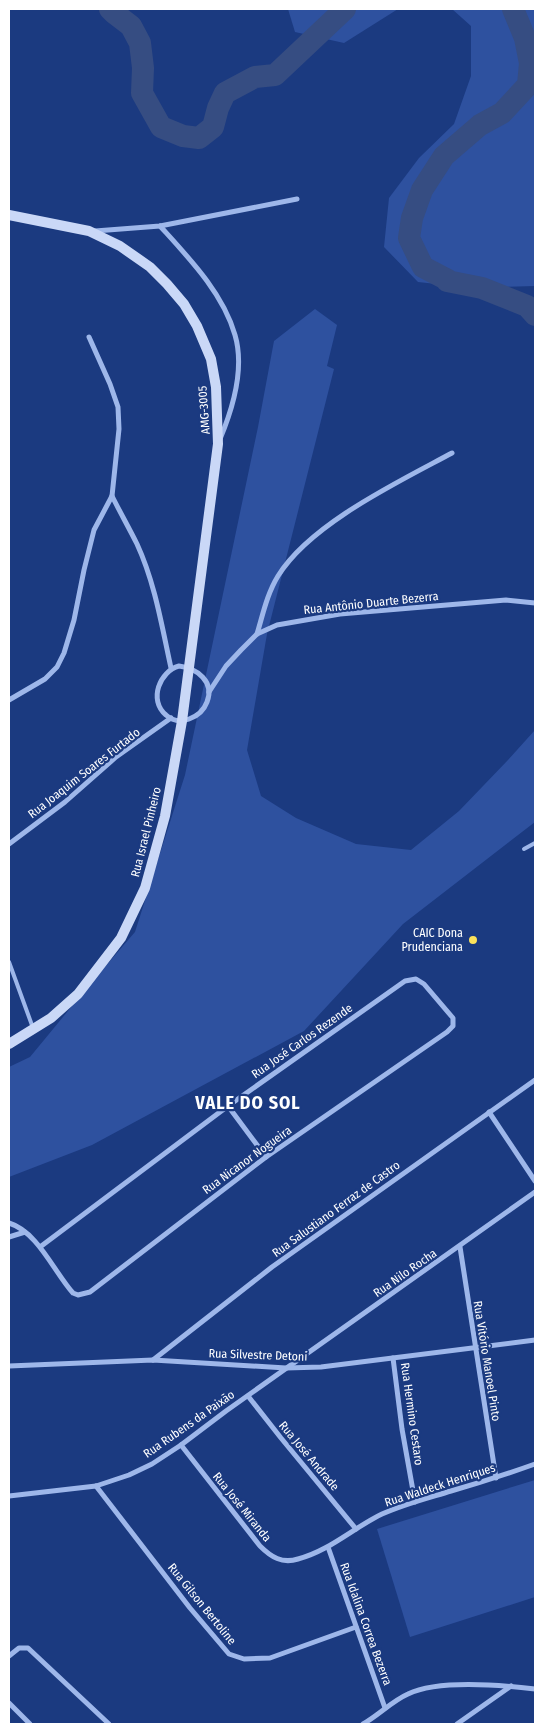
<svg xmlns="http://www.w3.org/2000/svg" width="544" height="1733" viewBox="0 0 544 1733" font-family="'Fira Sans Condensed',sans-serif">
<rect width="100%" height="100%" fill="#1b3a80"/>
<!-- green -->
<g fill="#2e519f">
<polygon points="288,9 398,9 344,43 295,32"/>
<polygon points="452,9 535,9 535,286 473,288 418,282 384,247 389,198 419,158 454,124 471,76 471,26"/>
<polygon points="315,309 337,325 327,366 334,369 267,634 247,750 261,796 296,818 356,844 411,850 459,811 508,760 535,730 535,822 403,924 304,1031 92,1145 9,1177 9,1067 30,1057 91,983 135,932 185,775 258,427 274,341"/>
<polygon points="535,1480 535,1597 410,1637 377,1529"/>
</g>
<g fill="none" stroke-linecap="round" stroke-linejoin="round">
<!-- river -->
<g stroke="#364d82" stroke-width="22">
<polyline points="110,9 114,13 131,26 140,43 143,68 142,93 161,127 183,136 199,138 213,127 218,108 225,93 255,77 275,75 345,9"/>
<polyline points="513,9 525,38 530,63 528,85 502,113 480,125 444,156 422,190 412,218 409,238 423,267 448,280 447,281 482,288 527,306 535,315"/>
</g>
<!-- lane -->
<g stroke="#9eb7ea" stroke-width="4">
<polyline points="524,849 535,843"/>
<polyline points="9,962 33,1028"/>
</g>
<!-- street -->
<g stroke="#9eb7ea" stroke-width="5">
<path d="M160 226C189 258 223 293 235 335 245 369 233 408 220 439"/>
<polyline points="95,231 160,226 297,199"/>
<path d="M112 496C120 512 129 528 137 544 155 583 162 627 171 668"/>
<path d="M257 634C263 614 267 594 278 576 310 524 398 482 452 453"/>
<path d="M179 666C197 668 215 682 207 702 201 718 179 727 166 715 148 700 160 671 179 666Z"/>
<polyline points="209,692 226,666 241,650 257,634 277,625 340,614 506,600 535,603"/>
<polyline points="9,700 45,679 57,667 64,653 74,620 84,570 94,530 112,496 119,429 118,407 110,384 89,337"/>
<polyline points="9,844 65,802 116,757 171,718"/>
<polyline points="228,1106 266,1157"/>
<polyline points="489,1112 535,1181"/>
<path d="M9 1223C38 1232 54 1272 73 1293L78 1295 90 1292 266 1157 447 1032 453 1026V1018L424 984 416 979 405 981 228 1106 40 1247"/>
<polyline points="9,1237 25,1232"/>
<polyline points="460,1247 496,1478"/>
<polyline points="393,1358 402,1429 415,1502"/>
<polyline points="153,1360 272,1267 535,1080"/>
<polyline points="9,1366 153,1360 286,1368 321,1367 535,1340"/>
<polyline points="248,1396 281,1438 356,1529"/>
<path d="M181 1445 260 1546C271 1557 282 1564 298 1559 329 1551 353 1528 382 1514 404 1504 428 1498 451 1491 479 1483 507 1474 535 1464"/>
<polyline points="96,1486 190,1608 229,1654 244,1659 270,1658 356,1627"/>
<polyline points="9,1496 96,1486 129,1475 152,1464 181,1445 226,1411 535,1192"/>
<polyline points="328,1547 385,1708"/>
<polyline points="9,1656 19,1648 28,1648 109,1724"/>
<polyline points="9,1703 30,1724"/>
<path d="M363 1724C379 1715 392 1701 408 1694 439 1679 501 1685 535 1689"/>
<polyline points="457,1724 511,1686"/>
</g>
<!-- secondary -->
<polyline stroke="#cad8f7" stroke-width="10" points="9,215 89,231 120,246 150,267 167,284 184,304 197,326 211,359 216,387 218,444 182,721 165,816 145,888 121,938 78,994 51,1018 9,1044"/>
</g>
<!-- markers -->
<circle fill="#fbe25b" stroke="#1b3a80" stroke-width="2" cx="473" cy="940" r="5"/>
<g text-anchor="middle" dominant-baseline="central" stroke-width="4.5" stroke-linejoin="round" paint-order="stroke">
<!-- street labels -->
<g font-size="12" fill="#fff" stroke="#1b3a80">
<text transform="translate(204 410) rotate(-94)">AMG-3005</text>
<text transform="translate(371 603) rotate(-6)">Rua Antônio Duarte Bezerra</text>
<text transform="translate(84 773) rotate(-38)">Rua Joaquim Soares Furtado</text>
<text transform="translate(146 832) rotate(-76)">Rua Israel Pinheiro</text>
<text transform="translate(302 1041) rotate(-35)">Rua José Carlos Rezende</text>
<text transform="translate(247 1160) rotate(-36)">Rua Nicanor Nogueira</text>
<text transform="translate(336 1209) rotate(-36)">Rua Salustiano Ferraz de Castro</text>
<text transform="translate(405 1273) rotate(-35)">Rua Nilo Rocha</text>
<text transform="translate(258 1355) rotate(2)">Rua Silvestre Detoni</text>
<text transform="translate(487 1361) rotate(81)">Rua Vitório Manoel Pinto</text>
<text transform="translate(412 1414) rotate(82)">Rua Hermino Cestaro</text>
<text transform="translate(189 1424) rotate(-35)">Rua Rubens da Paixão</text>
<text transform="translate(309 1456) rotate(50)">Rua José Andrade</text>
<text transform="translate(440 1485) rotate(-18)">Rua Waldeck Henriques</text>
<text transform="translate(242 1507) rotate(51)">Rua José Miranda</text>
<text transform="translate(202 1604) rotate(51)">Rua Gilson Bertoline</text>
<text transform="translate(366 1624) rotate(70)">Rua Idalina Correa Bezerra</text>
</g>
<!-- poi labels -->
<g font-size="12" fill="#fff" stroke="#1b3a80" text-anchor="end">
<text x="463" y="933">CAIC Dona<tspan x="463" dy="14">Prudenciana</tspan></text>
</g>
<!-- district labels -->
<g font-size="18" font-weight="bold" letter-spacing="1" fill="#fff" stroke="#1b3a80">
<text x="248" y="1103">VALE DO SOL</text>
</g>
</g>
<!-- border -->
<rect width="544" height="1733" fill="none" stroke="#ffffff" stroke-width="20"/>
</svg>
